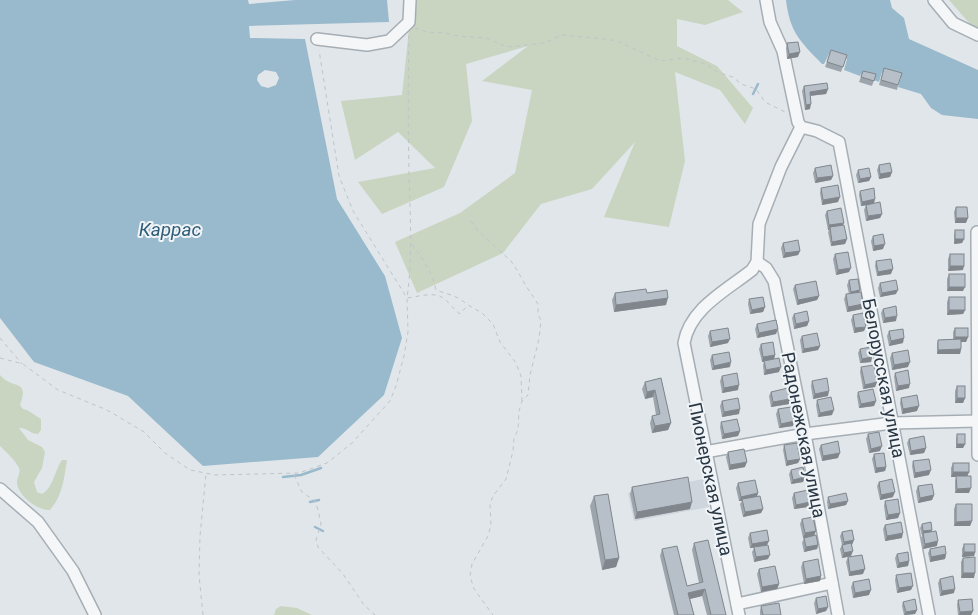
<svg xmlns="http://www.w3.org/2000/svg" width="978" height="615" viewBox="0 0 978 615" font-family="Roboto,sans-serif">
<rect width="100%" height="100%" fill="#e1e6ea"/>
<!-- built -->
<polygon fill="#ced5dc" points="704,479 709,507 634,521 628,493"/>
<!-- green -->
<g fill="#c9d5c1">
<polygon points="416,0 728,0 743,12 705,25 677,19 677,46 717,66 753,108 745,124 720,90 675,72 685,161 669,227 604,217 635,142 592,189 541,204 503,253 417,293 395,242 460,213 515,173 532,90 482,81 528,46 466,64 472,121 444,187 382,214 358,182 435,168 398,132 355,160 341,101 402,95 412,1"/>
<polygon points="949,0 978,0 978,32 977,32"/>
<path d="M0 375C12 390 30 378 20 405L23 409 27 410 41 419V430L38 434C31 434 26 427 19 428L28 440 42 447 45 452 42 468 34 482 37 492 42 494C53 488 55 470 62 460H67C64 478 63 495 50 510 38 511 17 495 17 482 17 476 22 472 18 466 14 459 6 452 0 446Z"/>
<polygon points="281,606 297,608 312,615 274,615 276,609"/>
</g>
<!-- water -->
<g fill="#99bacc" fill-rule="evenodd">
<path d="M0 0H248L249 4 295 0H387L389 22 249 26 250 38 305 39 337 199 385 276 402 338 384 395 318 457 203 466 128 396 34 362 0 318ZM265 70 276 72 279 78 276 85 268 88 261 86 257 80 258 75Z"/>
<path d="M786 0H890L892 8 904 18 909 39 978 70V119L942 115 931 108 921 94 898 87 901 77 882 72 879 82 874 80 875 77 861 74 860 76 844 70 847 59 829 54 824 64H822C800 41 790 33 786 0Z"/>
</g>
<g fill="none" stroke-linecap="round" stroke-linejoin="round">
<!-- stream -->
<g stroke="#99bacc" stroke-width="2.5">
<polyline points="753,94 758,84"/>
<polyline points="283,477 301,475 321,468"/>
<polyline points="310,502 319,500"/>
<polyline points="315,527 323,531"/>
</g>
<!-- minor casing -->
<g stroke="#a6aeb5" stroke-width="14">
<g id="minor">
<polyline points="766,0 770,22 783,51 798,122 801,127 817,131 839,142 929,615"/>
<polyline points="934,0 953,23 978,35"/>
<polyline points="317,39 367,45 389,41 409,22 410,0"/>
<polyline points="977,232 978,455"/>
<polyline points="757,262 766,268 774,281 805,434 838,615"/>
<polyline points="705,452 805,434 892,423 978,421"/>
<polyline points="0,489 38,522 73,571 95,615"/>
<polyline points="737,604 832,583"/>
<path d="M739 615 684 343C690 308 727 290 752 270L757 262 759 224 781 167 801 127"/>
</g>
</g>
<!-- path -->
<g stroke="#bfc4c9" stroke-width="1" stroke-dasharray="4 4" stroke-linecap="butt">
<polyline points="415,28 427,32 446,33 458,36 486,38 505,46 512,47 544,43 562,35 605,39 617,41 660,61 683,58 706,64 719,73 733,77 741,84 756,89 765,102 787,113"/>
<path d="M409 35C408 81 408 127 409 173 410 215 413 256 407 298 417 297 434 291 443 298 449 302 453 309 460 314L468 305 482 313 493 324 500 342 516 363 521 376 522 401"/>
<polyline points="471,221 479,232 511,261 517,270 526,286 538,304 538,315 541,320 539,339 530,375 528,395 522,401 519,411 518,430 514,438 513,451 506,479 493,496 490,504 491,525 488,536 472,564 470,576 474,589 493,615"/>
<path d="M412 244C422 259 432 271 436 290 446 294 460 296 467 305"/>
<polyline points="0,338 22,364"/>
<polyline points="0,358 23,364 58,390 107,410 144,432 165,453 190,470 215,475 299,473 327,463 352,443 390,401 396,386 404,356 408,332 407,298 353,211 339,176 319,50"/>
<polyline points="294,475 302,492 315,501 318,510 321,524 316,540 318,547 343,574 364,605 375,615"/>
<polyline points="203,615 199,575 200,536 206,474"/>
</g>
<!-- minor -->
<use href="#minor" stroke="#f4f6f8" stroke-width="11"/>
</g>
<!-- wall -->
<g fill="#9da5ac">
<polygon points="787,43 798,57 787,59 786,48"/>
<polygon points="831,50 847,55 841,72 825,67"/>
<polygon points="884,68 898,85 897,90 879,85"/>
<polygon points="863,71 876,74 872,86 859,82"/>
<polygon points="804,86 828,89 826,94 810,96 810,109 805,110 802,91"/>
<polygon points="879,165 892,172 890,177 879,179 877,170"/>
<polygon points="815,168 833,176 831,180 815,183 813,173"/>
<polygon points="858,170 871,177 869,181 858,183 856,175"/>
<polygon points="821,188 838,202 822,205 820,193"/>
<polygon points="860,191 874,203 882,214 880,218 866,221 864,210 866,205 861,206 859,195"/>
<polygon points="956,207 966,223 955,223 954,212"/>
<polygon points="827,211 843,225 847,239 845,244 831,246 828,232 829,230 828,230 825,215"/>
<polygon points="955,230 964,239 962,243 954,244 954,235"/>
<polygon points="873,236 883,249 873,251 871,241"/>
<polygon points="783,243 800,251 798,255 783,258 781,248"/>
<polygon points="835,254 849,272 836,275 833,259"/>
<polygon points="950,254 963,270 948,271 948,259"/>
<polygon points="876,261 891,274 877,276 875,266"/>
<polygon points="949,274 963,291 947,291 947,279"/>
<polygon points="849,280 860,290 859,292 862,309 847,312 844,299 846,294 849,294 847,285"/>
<polygon points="880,283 896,294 880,297 878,288"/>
<polygon points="795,285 819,296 817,300 797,305 793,289"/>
<polygon points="615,293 647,293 666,305 614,312 612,300"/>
<polygon points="949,297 965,310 963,314 947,315 947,302"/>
<polygon points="749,299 765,307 763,312 750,314 748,304"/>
<polygon points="883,309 896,321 883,323 881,313"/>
<polygon points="794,314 809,321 807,326 794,329 792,318"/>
<polygon points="853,315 864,331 854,333 851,320"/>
<polygon points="757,324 776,334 757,338 755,329"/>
<polygon points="955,328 968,337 966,342 961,342 961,349 960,354 937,354 937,344 938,340 953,339 953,332"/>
<polygon points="710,331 728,343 710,347 708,336"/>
<polygon points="889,331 903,343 889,346 887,336"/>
<polygon points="802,336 820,346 818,350 802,353 800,340"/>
<polygon points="761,344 775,355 774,359 762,362 759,349"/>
<polygon points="860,349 872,357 871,362 860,363 858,353"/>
<polygon points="892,353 908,367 892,370 890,358"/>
<polygon points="712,355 730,367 712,370 710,360"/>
<polygon points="764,361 779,372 764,375 763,366"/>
<polygon points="861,367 877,382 875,387 863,389 860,372"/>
<polygon points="895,373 909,388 896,391 894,377"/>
<polygon points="722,376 738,390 722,393 720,381"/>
<polygon points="661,378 671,423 668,430 652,433 650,423 652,416 656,415 653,397 645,399 642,389 645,382"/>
<polygon points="812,381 828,396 813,399 811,386"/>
<polygon points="957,386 965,398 963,403 955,403 955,391"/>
<polygon points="771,392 790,399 789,404 771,407 769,396"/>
<polygon points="858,392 876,401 874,406 859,408 857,396"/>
<polygon points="901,398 917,411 902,414 900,403"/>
<polygon points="817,400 832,415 818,417 816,405"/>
<polygon points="722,401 739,414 722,417 720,406"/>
<polygon points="778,409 794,421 793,426 779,428 776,414"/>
<polygon points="721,422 740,431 738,436 722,439 720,427"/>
<polygon points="868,434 880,451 869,453 866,439"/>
<polygon points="957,434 965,444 963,448 956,448 956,439"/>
<polygon points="909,439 926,448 924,453 910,455 907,443"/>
<polygon points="784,445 800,459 798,463 786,466 783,450"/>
<polygon points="821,445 838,458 822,461 819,449"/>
<polygon points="728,452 745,467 729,470 726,457"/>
<polygon points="874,454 886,467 885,471 875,473 872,459"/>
<polygon points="913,461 929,475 914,478 912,466"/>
<polygon points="953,463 969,472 967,476 969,493 955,493 955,481 956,477 951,477 951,468"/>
<polygon points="791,470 805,477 803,482 791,484 789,474"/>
<polygon points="879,482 893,497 880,500 877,486"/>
<polygon points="738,483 758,493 757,497 763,509 761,513 743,517 740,504 742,501 739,501 736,488"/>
<polygon points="918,486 934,495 932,500 918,503 916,491"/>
<polygon points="632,487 690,509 635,519 630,494"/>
<polygon points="794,493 808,507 794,509 792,498"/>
<polygon points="594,496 619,558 616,567 602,570 590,506"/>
<polygon points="828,497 846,505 828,509 827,502"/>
<polygon points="885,501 900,513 898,518 886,520 884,506"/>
<polygon points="956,504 972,521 970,526 954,526 954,509"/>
<polygon points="802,519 814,536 818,545 817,549 804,552 802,543 804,538 803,538 800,524"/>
<polygon points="922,524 932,530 931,532 937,546 923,549 921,538 922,536 920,528"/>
<polygon points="885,525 902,538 885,541 883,529"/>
<polygon points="842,532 852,545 851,556 842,558 840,549 842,545 840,536"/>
<polygon points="750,533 767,545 768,559 754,562 752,552 754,548 750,548 748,538"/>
<polygon points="694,543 726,615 707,615 702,596 690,599 694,615 674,615 660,556 662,549 687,586 699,583 692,550"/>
<polygon points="964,544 975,552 974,556 962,557 962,549"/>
<polygon points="930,549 946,554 945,559 930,562 928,553"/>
<polygon points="897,554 909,561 908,566 897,568 895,558"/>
<polygon points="848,557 863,574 849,576 846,562"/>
<polygon points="963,558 974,578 961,578 961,562"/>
<polygon points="803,562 821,576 820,581 804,584 801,567"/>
<polygon points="759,569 779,584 777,589 761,592 757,574"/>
<polygon points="896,575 911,590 897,593 895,580"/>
<polygon points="940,579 954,593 940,596 938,583"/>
<polygon points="853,582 869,595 853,598 851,587"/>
<polygon points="816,598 828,607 826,611 816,614 814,603"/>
<polygon points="958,600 973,611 971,615 958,615 957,605"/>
<polygon points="903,602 917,610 915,614 904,615 902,606"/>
<polygon points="761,606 781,615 760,615 760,611"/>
</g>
<!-- shaded-wall -->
<g fill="#80868c">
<polygon points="800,52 798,57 787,59 789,54"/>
<polygon points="828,89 826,94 808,96 810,92"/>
<polygon points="811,104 810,109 805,110 806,105"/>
<polygon points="892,172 890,177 879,179 880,174"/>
<polygon points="833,176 831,180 815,183 817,178"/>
<polygon points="871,177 869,181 858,183 860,179"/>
<polygon points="840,197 838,202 822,205 823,200"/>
<polygon points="875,199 874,204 861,206 862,202"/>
<polygon points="882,214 880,218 866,221 868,216"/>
<polygon points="956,218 968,218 966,223 955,223"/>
<polygon points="844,223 842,227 830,227 829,230 828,230 829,225"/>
<polygon points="847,239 845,244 831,246 832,242"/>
<polygon points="955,239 964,239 962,243 954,244"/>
<polygon points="885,244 883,249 873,251 874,246"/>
<polygon points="800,251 798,255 783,258 785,253"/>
<polygon points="950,266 964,266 963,270 948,271"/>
<polygon points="851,268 849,272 836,275 838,270"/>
<polygon points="893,269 891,274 877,276 878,272"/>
<polygon points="949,287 965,287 963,291 947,291"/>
<polygon points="860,290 858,295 849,296 851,292"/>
<polygon points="898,290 896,294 880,297 882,293"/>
<polygon points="819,296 817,300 797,305 798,300"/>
<polygon points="668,298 666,305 614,312 616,305"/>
<polygon points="863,304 862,309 847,312 848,307"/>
<polygon points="765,307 763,312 750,314 752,310"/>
<polygon points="949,310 965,310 963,314 947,315"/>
<polygon points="897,316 896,321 883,323 885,318"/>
<polygon points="809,321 807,326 794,329 796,324"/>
<polygon points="866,327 864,331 854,333 855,328"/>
<polygon points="778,329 776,334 757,338 759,333"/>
<polygon points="955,337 968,337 966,342 953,342"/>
<polygon points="904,338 903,343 889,346 891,341"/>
<polygon points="730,339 728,343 710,347 712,342"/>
<polygon points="820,346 818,350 802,353 804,349"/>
<polygon points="961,349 960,354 937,354 938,350"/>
<polygon points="775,355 774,359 762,362 763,357"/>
<polygon points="872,357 871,362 860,363 862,359"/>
<polygon points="731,362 730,367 712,370 714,366"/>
<polygon points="910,362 908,367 892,370 894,365"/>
<polygon points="781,367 779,372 764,375 766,370"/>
<polygon points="877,382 875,387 863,389 865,385"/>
<polygon points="910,384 909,388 896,391 898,386"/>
<polygon points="739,385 738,390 722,393 724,388"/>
<polygon points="655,390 653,397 645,399 647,392"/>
<polygon points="829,391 828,396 813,399 815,394"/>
<polygon points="957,398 965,398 963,403 955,403"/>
<polygon points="790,399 789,404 771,407 773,402"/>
<polygon points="876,401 874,406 859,408 861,404"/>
<polygon points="919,406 917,411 902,414 903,409"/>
<polygon points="740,409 739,414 722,417 724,412"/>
<polygon points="834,410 832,415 818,417 820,413"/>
<polygon points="794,421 793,426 779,428 781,424"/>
<polygon points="671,423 668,430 652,433 655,426"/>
<polygon points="740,431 738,436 722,439 724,434"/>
<polygon points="957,444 965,444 963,448 956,448"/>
<polygon points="882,446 880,451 869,453 871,449"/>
<polygon points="926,448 924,453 910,455 911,451"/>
<polygon points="840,453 838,458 822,461 823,456"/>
<polygon points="800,459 798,463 786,466 787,461"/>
<polygon points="747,462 745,467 729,470 730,465"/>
<polygon points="886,467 885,471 875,473 876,468"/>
<polygon points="931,470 929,475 914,478 915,473"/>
<polygon points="953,472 969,472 967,477 951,477"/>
<polygon points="805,477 803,482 791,484 793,480"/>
<polygon points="971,488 969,493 955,493 957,489"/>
<polygon points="895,492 893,497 880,500 881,495"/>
<polygon points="758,493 756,498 742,499 742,501 739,501 741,497"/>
<polygon points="934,495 932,500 918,503 920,498"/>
<polygon points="848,501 846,505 828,509 830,504"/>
<polygon points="692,502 690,509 635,519 637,512"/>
<polygon points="810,502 808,507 794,509 796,505"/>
<polygon points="763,509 761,513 743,517 745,512"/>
<polygon points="900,513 898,518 886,520 888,515"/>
<polygon points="972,521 970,526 954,526 956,522"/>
<polygon points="932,530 930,535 923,533 922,536 923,531"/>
<polygon points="816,531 814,536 803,538 805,533"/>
<polygon points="903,533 902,538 885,541 887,536"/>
<polygon points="854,540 852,545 842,547 844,542"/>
<polygon points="769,541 767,545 750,548 752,544"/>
<polygon points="938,541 937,546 923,549 925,544"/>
<polygon points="818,545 817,549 804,552 806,547"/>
<polygon points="853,551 851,556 842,558 844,553"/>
<polygon points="964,552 975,552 974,556 962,557"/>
<polygon points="946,554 945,559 930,562 931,557"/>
<polygon points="770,555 768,559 754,562 756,557"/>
<polygon points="619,558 616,567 602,570 605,560"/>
<polygon points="909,561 908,566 897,568 899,563"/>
<polygon points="865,569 863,574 849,576 850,572"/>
<polygon points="963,573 975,573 974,578 961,578"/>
<polygon points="821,576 820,581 804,584 806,579"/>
<polygon points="779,584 777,589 761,592 762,587"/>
<polygon points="913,586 911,590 897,593 899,588"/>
<polygon points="705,589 702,596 686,600 688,593"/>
<polygon points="955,589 954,593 940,596 942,591"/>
<polygon points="871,590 869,595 853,598 855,593"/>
<polygon points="828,607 826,611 816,614 818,609"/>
<polygon points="917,610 915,614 904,615 906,612"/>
<polygon points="973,611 971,615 959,615 960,612"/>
</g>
<!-- building -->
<g fill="#b7c0c8" stroke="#80868c">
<polygon points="798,42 800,52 789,54 787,43"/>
<polygon points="831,50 847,55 843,67 827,62"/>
<polygon points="884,68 902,73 898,85 881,80"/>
<polygon points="863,71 876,74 874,81 861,77"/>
<polygon points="827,83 828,89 810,92 811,104 806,105 804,86"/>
<polygon points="890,163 892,172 880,174 879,165"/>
<polygon points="831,165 833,176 817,178 815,168"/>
<polygon points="869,168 871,177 860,179 858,170"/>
<polygon points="838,185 840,197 823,200 821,188"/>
<polygon points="874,188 875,199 862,202 860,191"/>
<polygon points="880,202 882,214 868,216 866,205"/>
<polygon points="956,207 967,207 968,218 956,218"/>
<polygon points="841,208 844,223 829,225 827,211"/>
<polygon points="844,225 847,239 832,242 830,227"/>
<rect x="955" y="230" width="9" height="9"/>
<polygon points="883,234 885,244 874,246 873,236"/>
<polygon points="798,240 800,251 785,253 783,243"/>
<polygon points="848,252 851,268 838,270 835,254"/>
<rect x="950" y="254" width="14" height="12"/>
<polygon points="891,259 893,269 878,272 876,261"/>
<rect x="949" y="274" width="16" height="13"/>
<polygon points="858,279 860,290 851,292 849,280"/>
<polygon points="896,280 898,290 882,293 880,283"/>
<polygon points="816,281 819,296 798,300 795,285"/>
<polygon points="646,289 647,293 667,290 668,298 616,305 615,293"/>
<polygon points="861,292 863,304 848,307 846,294"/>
<polygon points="763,297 765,307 752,310 749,299"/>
<rect x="949" y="297" width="16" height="13"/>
<polygon points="896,306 897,316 885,318 883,309"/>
<polygon points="807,311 809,321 796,324 794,314"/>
<polygon points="863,313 866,327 855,328 853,315"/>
<polygon points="776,320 778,329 759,333 757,324"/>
<polygon points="728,328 730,339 712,342 710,331"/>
<rect x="955" y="328" width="13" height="9"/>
<polygon points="903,329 904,338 891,341 889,331"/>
<polygon points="817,333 820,346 804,349 802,336"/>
<polygon points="961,339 961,349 938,350 938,340"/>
<polygon points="773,342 775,355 763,357 761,344"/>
<polygon points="871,347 872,357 862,359 860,349"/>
<polygon points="908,350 910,362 894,365 892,353"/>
<polygon points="729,352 731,362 714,366 712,355"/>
<polygon points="779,358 781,367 766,370 764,361"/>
<polygon points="874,365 877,382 865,385 861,367"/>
<polygon points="908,370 910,384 898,386 895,373"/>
<polygon points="737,373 739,385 724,388 722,376"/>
<polygon points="661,378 671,423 655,426 652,416 660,414 655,390 647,392 645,382"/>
<polygon points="827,378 829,391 815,394 812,381"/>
<rect x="957" y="386" width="8" height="12"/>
<polygon points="788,388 790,399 773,402 771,392"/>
<polygon points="873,389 876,401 861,404 858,392"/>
<polygon points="917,395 919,406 903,409 901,398"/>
<polygon points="831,397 834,410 820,413 817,400"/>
<polygon points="738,398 740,409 724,412 722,401"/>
<polygon points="791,407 794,421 781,424 778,409"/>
<polygon points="737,419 740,431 724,434 721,422"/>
<polygon points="879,432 882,446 871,449 868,434"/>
<rect x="957" y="434" width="8" height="10"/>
<polygon points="924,436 926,448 911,451 909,439"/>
<polygon points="838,441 840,453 823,456 821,445"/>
<polygon points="797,443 800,459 787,461 784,445"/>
<polygon points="744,449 747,462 730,465 728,452"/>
<polygon points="884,453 886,467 876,468 874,454"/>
<polygon points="929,459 931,470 915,473 913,461"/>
<rect x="953" y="463" width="16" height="9"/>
<polygon points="803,467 805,477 793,480 791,470"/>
<polygon points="956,476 971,476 971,488 957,489"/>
<polygon points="688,477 692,502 637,512 632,487"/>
<polygon points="892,479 895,492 881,495 879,482"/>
<polygon points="755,480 758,493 741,497 738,483"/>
<polygon points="932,484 934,495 920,498 918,486"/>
<polygon points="808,490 810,502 796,505 794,493"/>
<polygon points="846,493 848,501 830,504 828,497"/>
<polygon points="608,494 619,558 605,560 594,496"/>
<polygon points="760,496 763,509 745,512 742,499"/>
<polygon points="898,499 900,513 888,515 885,501"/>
<polygon points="956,504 972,504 972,521 956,522"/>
<polygon points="813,517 816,531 805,533 802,519"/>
<polygon points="901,522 903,533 887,536 885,525"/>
<polygon points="931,522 932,530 923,531 922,524"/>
<polygon points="767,530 769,541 752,544 750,533"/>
<polygon points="852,530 854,540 844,542 842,532"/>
<polygon points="936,531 938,541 925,544 923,533"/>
<polygon points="816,535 818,545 806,547 804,538"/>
<polygon points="708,540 726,615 711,615 705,589 688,593 694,615 678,615 662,549 677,546 687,586 703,582 694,543"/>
<polygon points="851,543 853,551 844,553 842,545"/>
<rect x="964" y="544" width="11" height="8"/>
<polygon points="768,545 770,555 756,557 754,547"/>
<polygon points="945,546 946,554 931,557 930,549"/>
<polygon points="908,552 909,561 899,563 897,554"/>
<polygon points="862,555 865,569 850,572 848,557"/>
<polygon points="975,557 975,573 963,573 963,558"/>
<polygon points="818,559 821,576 806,579 803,562"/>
<polygon points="775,566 779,584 762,587 759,569"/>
<polygon points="911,573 913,586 899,588 896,575"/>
<polygon points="953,576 955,589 942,591 940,579"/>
<polygon points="869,579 871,590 855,593 853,582"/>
<polygon points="826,596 828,607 818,609 816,598"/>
<polygon points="915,599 917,610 906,612 903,602"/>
<polygon points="972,599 973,611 960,612 958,600"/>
<polygon points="779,603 781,615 763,615 761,606"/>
</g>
<g text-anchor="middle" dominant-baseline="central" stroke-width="4" stroke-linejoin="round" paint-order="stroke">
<!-- street labels -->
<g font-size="18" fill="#283643" stroke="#f0f4f7">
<text transform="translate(884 378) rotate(79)">Белорусская улица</text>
<text transform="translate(804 435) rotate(79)">Радонежская улица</text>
<text transform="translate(711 479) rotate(78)">Пионерская улица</text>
</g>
<!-- water labels -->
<g font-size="19" font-style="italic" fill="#2f5d79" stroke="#f0f4f7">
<text x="170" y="229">Каррас</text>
</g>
</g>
</svg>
